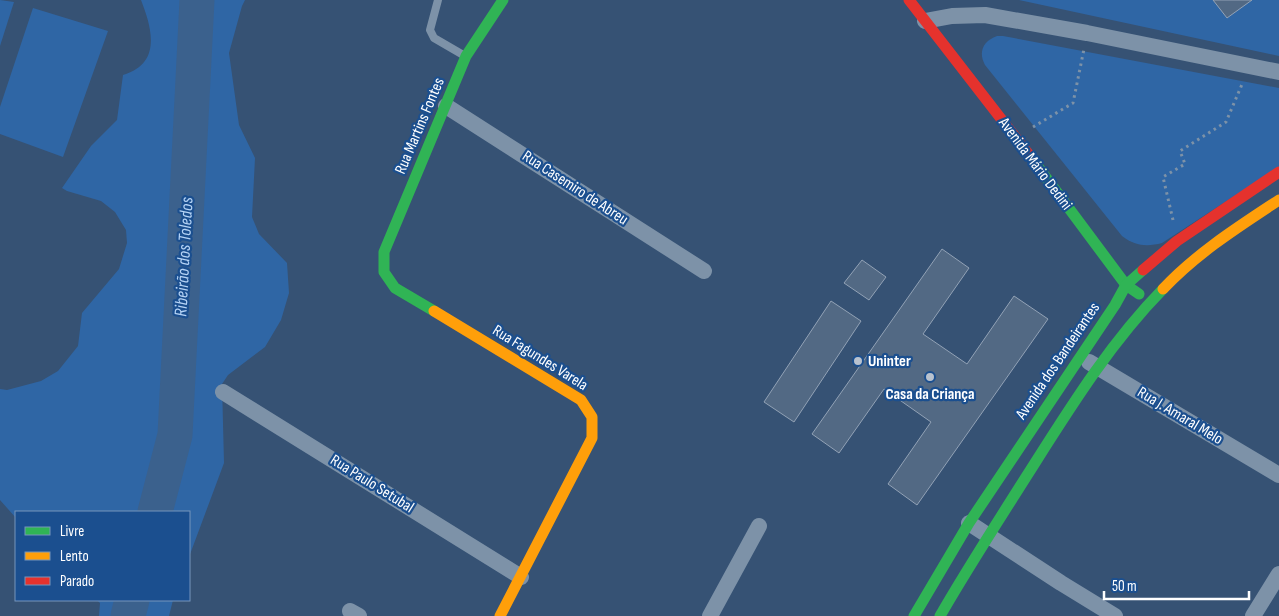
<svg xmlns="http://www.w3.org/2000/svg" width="1279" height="616" viewBox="0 0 1279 616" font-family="'Sofia Sans Condensed',sans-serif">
<rect width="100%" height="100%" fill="#365274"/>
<!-- green -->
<g fill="#2f66a5">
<polygon points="0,0 14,2 0,46"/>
<path d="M141 0H245L242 6 229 53 239 125 255 158 252 217 259 234 287 263 289 293 281 320 265 347 228 375 222 384 224 463 189 557V512H16V518L0 500V389L7 390 41 381 58 371 78 346 82 313 119 269 127 243 126 230 115 212 101 201 67 191 62 188 91 146 117 120 123 75C162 64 152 28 141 0Z"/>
<polygon points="1019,0 1279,0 1279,56"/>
<polygon points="33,8 108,31 63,157 0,134 0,107"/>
<path d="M997 36H1003L1279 88V167L1162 243C1147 247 1135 246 1122 236L985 65C978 52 983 41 997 36Z"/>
<polygon points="97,600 173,600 169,616 99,616 100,603"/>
</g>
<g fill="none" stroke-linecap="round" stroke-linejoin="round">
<!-- river -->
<g stroke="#3b618d" stroke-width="35">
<polyline points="155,512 175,435 197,0"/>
<polyline points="128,616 132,600"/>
</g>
</g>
<!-- building -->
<g fill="#526984" stroke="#92a2b6">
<polygon points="1213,0 1252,0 1227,18"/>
<polygon points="942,249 969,268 923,334 967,364 1014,296 1048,319 917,505 888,484 931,422 884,389 839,453 812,434"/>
<polygon points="862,260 886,277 869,300 844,283"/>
<polygon points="831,301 861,321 794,422 764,402"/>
</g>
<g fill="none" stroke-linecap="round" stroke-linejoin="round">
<!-- path -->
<g stroke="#7d92a8" stroke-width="3" stroke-dasharray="2.5 4" stroke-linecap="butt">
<polyline points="1033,127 1073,103 1084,49"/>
<polyline points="1173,220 1163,177 1185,164 1180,151 1226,122 1243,82"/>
</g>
<!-- lane -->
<polyline stroke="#7d92a8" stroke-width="8" points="438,0 430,30 434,38 465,56"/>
<!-- street -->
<g stroke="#7d92a8" stroke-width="16">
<polyline points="925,21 952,16 985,15 1087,33 1279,72"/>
<polyline points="446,106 704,271"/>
<polyline points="1089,362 1279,475"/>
<polyline points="223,392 521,577"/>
<polyline points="969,523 1061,583 1115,616"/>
<polyline points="350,611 359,616"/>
<polyline points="710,616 759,526"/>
<polyline points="1253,616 1279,574"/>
</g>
<!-- fast -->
<g stroke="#30b455" stroke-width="11">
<polyline points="1033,160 1126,285 1139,294"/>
<polyline points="434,311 395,288 384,272 384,252 466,56 503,0"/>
<polyline points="914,616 969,523 1115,305 1126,285 1143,270"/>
<path d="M940 616C967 569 997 523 1026 477 1068 411 1109 344 1163 289"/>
</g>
<!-- slow -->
<g stroke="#ff9f0a" stroke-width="11">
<path d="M1163 289C1197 253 1238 227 1279 200"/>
<polyline points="434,311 581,400 592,417 592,438 500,616"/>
</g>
<!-- jam -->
<g stroke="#e5322d" stroke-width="11">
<polyline points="909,0 1033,160"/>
<polyline points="1143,270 1177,241 1279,172"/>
</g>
</g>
<!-- markers -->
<g fill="#b9c2ce" stroke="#1b4f8f" stroke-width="2">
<circle cx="858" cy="361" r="5"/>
<circle cx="930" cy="377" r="5"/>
</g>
<g text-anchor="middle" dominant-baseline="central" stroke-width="4.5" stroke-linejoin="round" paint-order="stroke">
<!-- street labels -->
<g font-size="16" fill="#fff" stroke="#1b4f8f">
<text transform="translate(420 126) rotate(-67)">Rua Martins Fontes</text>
<text transform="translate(1035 164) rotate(53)">Avenida Mário Dedini</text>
<text transform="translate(575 188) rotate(33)">Rua Casemiro de Abreu</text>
<text transform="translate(540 358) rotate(32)">Rua Fagundes Varela</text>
<text transform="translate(1058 361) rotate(-56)">Avenida dos Bandeirantes</text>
<text transform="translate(1180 416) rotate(31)">Rua J. Amaral Melo</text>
<text transform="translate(372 484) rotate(32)">Rua Paulo Setubal</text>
</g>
<!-- poi labels -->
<g font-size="16" font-weight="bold" fill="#fff" stroke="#1b4f8f" text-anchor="start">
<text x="868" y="361">Uninter</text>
<text x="930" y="394" text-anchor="middle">Casa da Criança</text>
</g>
<!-- water labels -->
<g font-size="18" font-style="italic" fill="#b5d3f5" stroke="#1b4f8f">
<text transform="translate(184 257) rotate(-87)">Ribeirão dos Toledos</text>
</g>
</g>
<!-- legend -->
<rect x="15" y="511" width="175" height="90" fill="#1b4f8f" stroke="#7695bc"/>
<rect x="25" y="527" width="25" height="8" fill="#30b455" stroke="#7695bc"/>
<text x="60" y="536" font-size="15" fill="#ffffff">Livre</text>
<rect x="25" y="552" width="25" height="8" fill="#ff9f0a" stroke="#7695bc"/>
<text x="60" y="561" font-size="15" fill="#ffffff">Lento</text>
<rect x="25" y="577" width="25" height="8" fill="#e5322d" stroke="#7695bc"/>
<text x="60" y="586" font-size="15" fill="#ffffff">Parado</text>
<!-- scale -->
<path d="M1104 591v8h145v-8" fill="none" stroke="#ffffff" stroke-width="2.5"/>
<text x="1112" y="591" font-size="15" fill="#ffffff" stroke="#1b4f8f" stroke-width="4" paint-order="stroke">50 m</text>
</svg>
